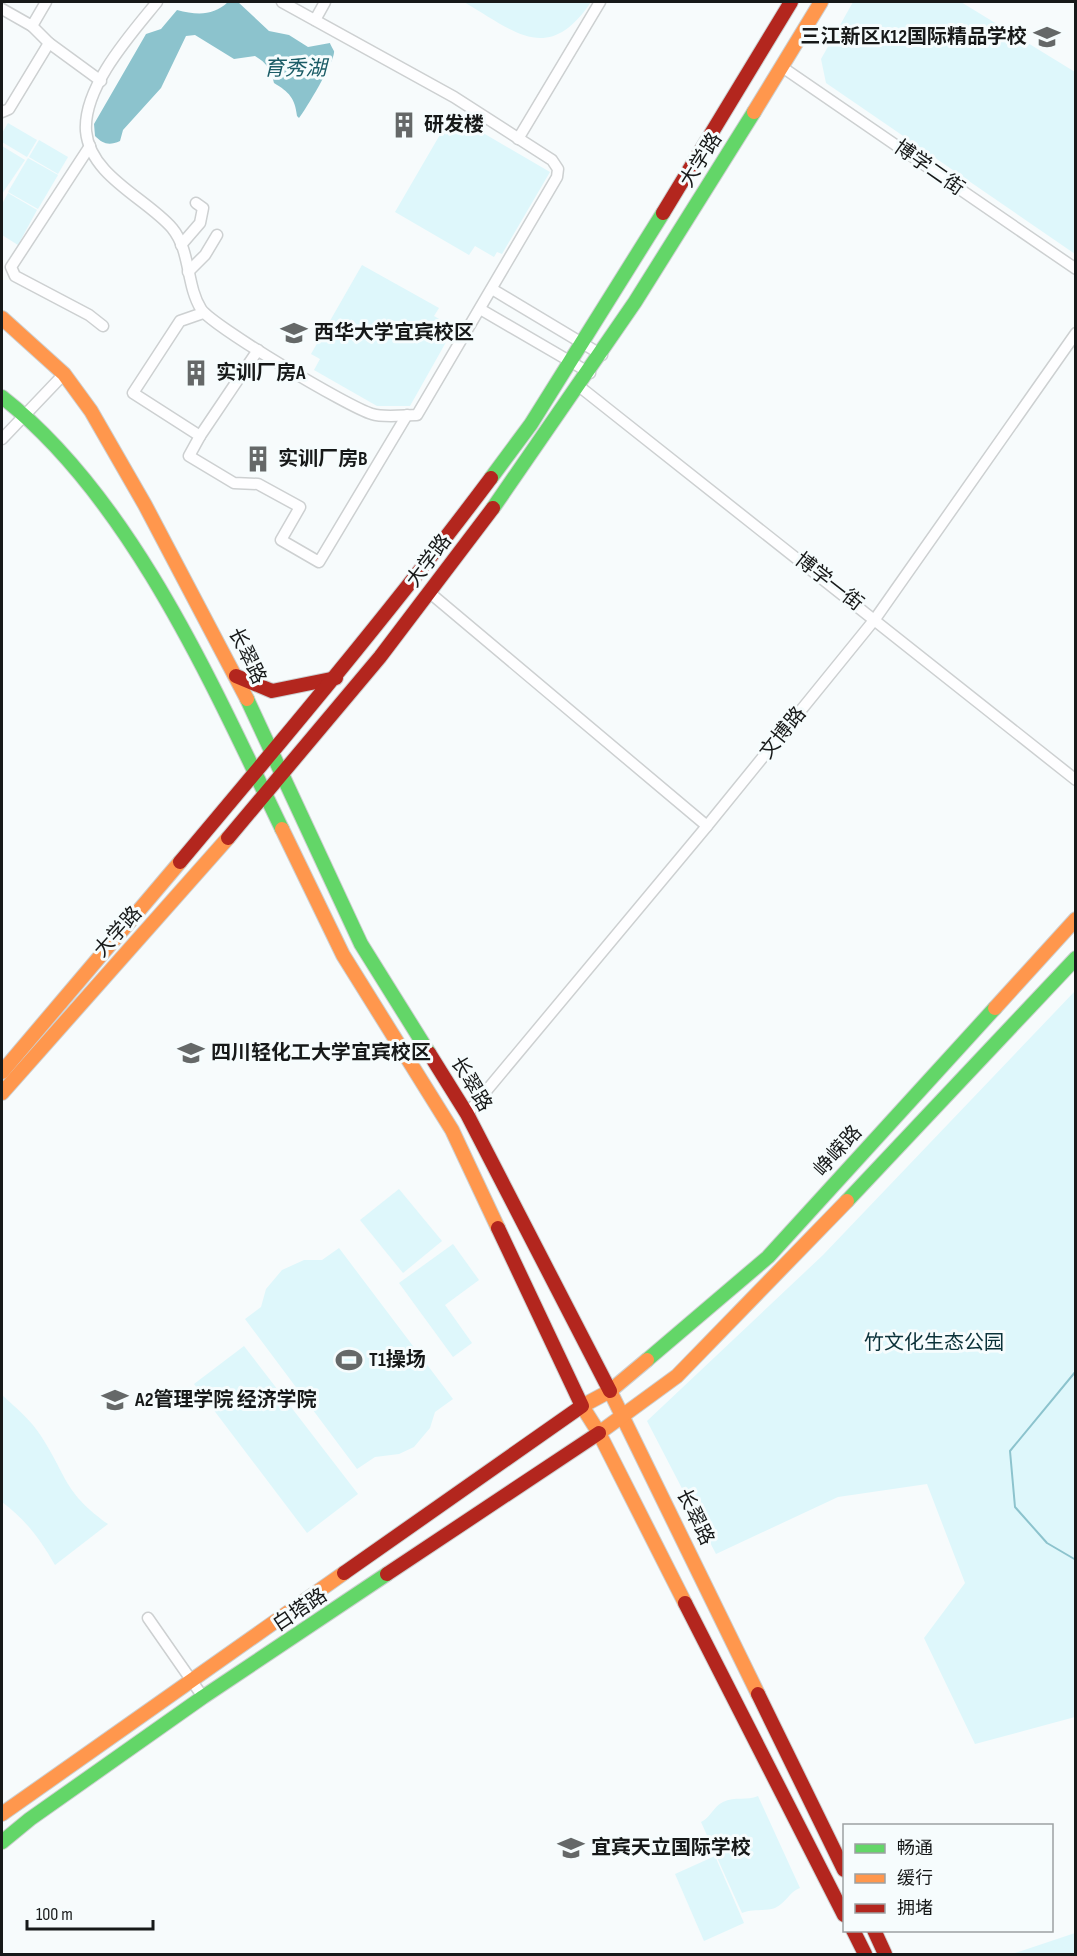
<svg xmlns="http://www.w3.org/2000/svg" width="1077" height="1956" viewBox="0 0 1077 1956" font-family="'Sofia Sans Condensed','Noto Sans SC',sans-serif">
<rect width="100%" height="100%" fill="#f7fbfc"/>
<!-- green -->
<g fill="#def7fb">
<path d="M464 2H591C548 66 514 31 464 2Z"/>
<polygon points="853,2 961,2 1075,72 1075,254 826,83 821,59"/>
<polygon points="461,120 550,172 502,254 497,252 494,257 475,246 469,255 395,212 445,126 454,131"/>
<polygon points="8,123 37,140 27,157 2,142 2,133"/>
<polygon points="39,140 68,157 58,174 29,157"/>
<polygon points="2,146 25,160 2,194"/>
<polygon points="28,158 58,175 38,209 8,192"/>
<polygon points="8,193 37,210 18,245 2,235 2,204"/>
<polygon points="362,265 439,308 434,316 451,326 447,333 450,335 410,406 377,406 314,370 320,359 311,354"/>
<polygon points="1075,991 1075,1717 975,1744 924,1638 965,1583 927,1484 838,1497 716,1554 647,1421 823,1255"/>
<polygon points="399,1189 442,1241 403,1273 360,1220"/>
<polygon points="453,1244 479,1280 445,1305 472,1343 453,1357 399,1283"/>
<polygon points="339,1248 453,1399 435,1412 430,1428 414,1447 399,1454 375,1457 357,1469 245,1319 261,1307 266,1289 282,1270 304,1260 322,1260"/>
<polygon points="244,1346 358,1494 307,1533 194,1384"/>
<path d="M2 1395C15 1407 31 1420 41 1436 67 1476 64 1493 108 1524L55 1565C40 1539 26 1520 2 1502Z"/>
<path d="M758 1796 800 1888C789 1892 786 1903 775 1908 763 1912 753 1908 742 1913L701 1822C711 1817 713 1807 723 1802 735 1796 747 1801 758 1796Z"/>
<polygon points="715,1856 744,1923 704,1941 675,1874"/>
<polygon points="1075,1933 1075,1954 1012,1954"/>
</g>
<!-- water -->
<path fill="#8cc3cd" d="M228 2H238L269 31 289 35 308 47 330 43C330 44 334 51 334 51 336 59 306 109 299 118L297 116C295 98 289 92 274 83 271 70 267 63 255 56L234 59 195 35 186 36 161 88 123 130 120 141C109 146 103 144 95 136L94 124 146 34 161 29 177 10C197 15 213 16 228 2Z"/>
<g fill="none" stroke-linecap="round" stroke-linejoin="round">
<!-- stream -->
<polyline stroke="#8cc3cd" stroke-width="2" points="1076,1371 1010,1451 1015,1507 1047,1543 1076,1560"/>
<!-- street casing -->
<g stroke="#cdd0d1" stroke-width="13">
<g id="street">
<path d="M157 2C131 34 83 87 86 131 90 176 146 198 172 228 191 251 186 285 201 309 212 326 350 408 372 414 384 418 404 415 417 415L557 177 558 169 552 160 454 97 282 2"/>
<polyline points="2,9 32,26 46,2"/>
<polyline points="315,20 325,2"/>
<polyline points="32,26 49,43 101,81"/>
<polyline points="782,67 1076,269"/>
<polyline points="2,112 9,109 49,43"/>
<polyline points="518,139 600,2"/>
<polyline points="90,146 11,267 15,276 89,315 103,326"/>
<polyline points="181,245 200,223 203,208 196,203"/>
<polyline points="188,272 205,255 217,235"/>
<polyline points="492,289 602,355"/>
<polyline points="480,309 590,373"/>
<polyline points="203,313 180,321 133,393 200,436 189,456 234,483 258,484 300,507 281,540 319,562 407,415"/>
<polyline points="580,387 1076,780"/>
<polyline points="200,436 258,350"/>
<polyline points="2,439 64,374"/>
<polyline points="430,593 707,826"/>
<polyline points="467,1114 707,826 875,619 1076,333"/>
<polyline points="148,1618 203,1697"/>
</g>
</g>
<!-- fast casing -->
<g stroke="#cdd0d1" stroke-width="16">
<g id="fast">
<path d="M2 397C131 498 212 684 282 829"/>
<polyline points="491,478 531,424 663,213"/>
<polyline points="493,508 635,302 754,112"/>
<polyline points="247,699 361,944 429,1053"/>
<polyline points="847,1201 1076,958"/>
<polyline points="647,1360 768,1257 995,1008"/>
<polyline points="2,1842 30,1819 203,1697 387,1574"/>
</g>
</g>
<!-- slow casing -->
<g stroke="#cdd0d1" stroke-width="16">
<g id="slow">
<polyline points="754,112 821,2"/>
<polyline points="2,318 64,374 91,411 145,505 247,699"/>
<polyline points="282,829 343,955 452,1130 498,1228"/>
<polyline points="995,1008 1076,919"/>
<polyline points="2,1072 180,862"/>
<polyline points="2,1093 228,838"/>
<polyline points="647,1360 610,1391 582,1406 599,1433 685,1603"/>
<polyline points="610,1391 758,1694"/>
<polyline points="599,1433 677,1376 847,1201"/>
<polyline points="2,1814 344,1573"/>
</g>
</g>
<!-- jam casing -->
<g stroke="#cdd0d1" stroke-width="16">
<g id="jam">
<polyline points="663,213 791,2"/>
<polyline points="236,676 272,691 336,678"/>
<polyline points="228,838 380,657 493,508"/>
<path d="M180 862C286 736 392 610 491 478"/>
<polyline points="429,1053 467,1114 610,1391"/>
<polyline points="344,1573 582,1406 498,1228"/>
<polyline points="387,1574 599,1433"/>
<polyline points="685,1603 844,1915"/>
<polyline points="758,1694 844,1870"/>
<polyline points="853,1930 865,1954"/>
<polyline points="874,1930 885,1954"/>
</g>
</g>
<!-- street -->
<use href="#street" stroke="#fefeff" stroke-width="10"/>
<!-- fast -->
<use href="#fast" stroke="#63d668" stroke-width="14"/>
<!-- slow -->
<use href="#slow" stroke="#ff974d" stroke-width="14"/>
<!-- jam -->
<use href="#jam" stroke="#b3261e" stroke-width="14"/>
</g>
<!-- icons -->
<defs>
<g id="school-bare" transform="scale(2.07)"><path d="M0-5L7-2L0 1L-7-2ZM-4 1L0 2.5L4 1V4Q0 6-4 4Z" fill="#656868" stroke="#f6fcfd" stroke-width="2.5" paint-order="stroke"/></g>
<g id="building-bare" transform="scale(2.07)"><path d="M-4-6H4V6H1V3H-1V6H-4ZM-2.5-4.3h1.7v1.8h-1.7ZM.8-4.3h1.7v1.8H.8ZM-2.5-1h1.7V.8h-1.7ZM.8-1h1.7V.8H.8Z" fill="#656868" stroke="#f6fcfd" stroke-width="2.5" paint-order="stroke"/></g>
<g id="university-bare" transform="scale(2.07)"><path d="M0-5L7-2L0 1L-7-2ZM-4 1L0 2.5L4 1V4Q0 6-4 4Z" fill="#656868" stroke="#f6fcfd" stroke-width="2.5" paint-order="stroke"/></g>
<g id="stadium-bare" transform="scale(2.07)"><path d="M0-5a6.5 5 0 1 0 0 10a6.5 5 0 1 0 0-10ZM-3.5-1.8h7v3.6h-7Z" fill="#656868" stroke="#f6fcfd" stroke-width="2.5" paint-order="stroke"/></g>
</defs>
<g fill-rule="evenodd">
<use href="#school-bare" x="1047" y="37"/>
<use href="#building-bare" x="404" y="125"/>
<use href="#university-bare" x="294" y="333"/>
<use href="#building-bare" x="196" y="373"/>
<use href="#building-bare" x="258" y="459"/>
<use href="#university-bare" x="191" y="1053"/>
<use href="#stadium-bare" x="349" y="1360"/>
<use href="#university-bare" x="115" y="1400"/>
<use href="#school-bare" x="571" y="1848"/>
</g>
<g text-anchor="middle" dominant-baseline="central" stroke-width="6" stroke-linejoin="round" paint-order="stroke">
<!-- poi labels -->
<g font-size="20" font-weight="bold" fill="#171919" stroke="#f6fcfd" text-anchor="start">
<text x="1027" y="37" text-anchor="end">三江新区K12国际精品学校</text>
<text x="424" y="125">研发楼</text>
<text x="314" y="333">西华大学宜宾校区</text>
<text x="216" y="373">实训厂房A</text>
<text x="278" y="459">实训厂房B</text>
<text x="211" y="1053">四川轻化工大学宜宾校区</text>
<text x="369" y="1360">T1操场</text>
<text x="135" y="1400">A2管理学院 经济学院</text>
<text x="591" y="1848">宜宾天立国际学校</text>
</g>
<!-- street labels -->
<g font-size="20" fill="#171919" stroke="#f6fcfd">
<text transform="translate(701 160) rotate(-58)">大学路</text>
<text transform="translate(929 168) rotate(35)">博学二街</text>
<text transform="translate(429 561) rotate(-53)">大学路</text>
<text transform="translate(829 582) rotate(38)">博学一街</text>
<text transform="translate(247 656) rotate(64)">长翠路</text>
<text transform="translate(783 733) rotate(-51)">文博路</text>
<text transform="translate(118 932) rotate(-48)">大学路</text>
<text transform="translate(471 1084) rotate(59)">长翠路</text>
<text transform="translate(838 1151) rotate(-48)">峥嵘路</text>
<text transform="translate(695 1517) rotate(64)">长翠路</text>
<text transform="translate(300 1610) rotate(-34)">白塔路</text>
</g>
<!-- park labels -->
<g font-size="20" fill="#0a3138" stroke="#f6fcfd">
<text x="934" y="1343">竹文化生态公园</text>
</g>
<!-- water labels -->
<g font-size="21" font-style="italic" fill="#1b5c66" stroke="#f6fcfd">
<text x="295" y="68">育秀湖</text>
</g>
</g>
<!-- border -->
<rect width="1077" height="1956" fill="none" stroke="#171919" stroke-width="6"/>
<!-- legend -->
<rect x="843" y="1824" width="210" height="108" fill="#f6fcfd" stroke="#9da1a2" stroke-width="1.5"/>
<rect x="855" y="1844" width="30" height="9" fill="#63d668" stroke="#9da1a2" stroke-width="1.5"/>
<text x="897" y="1854" font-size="18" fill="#171919">畅通</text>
<rect x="855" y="1874" width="30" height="9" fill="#ff974d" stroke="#9da1a2" stroke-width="1.5"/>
<text x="897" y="1884" font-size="18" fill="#171919">缓行</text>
<rect x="855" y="1904" width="30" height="9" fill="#b3261e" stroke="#9da1a2" stroke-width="1.5"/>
<text x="897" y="1914" font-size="18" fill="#171919">拥堵</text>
<!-- scale -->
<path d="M27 1920v9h126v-9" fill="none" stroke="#171919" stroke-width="3"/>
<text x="36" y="1920" font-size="18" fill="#171919" stroke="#f6fcfd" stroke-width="4.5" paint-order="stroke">100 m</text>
</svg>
